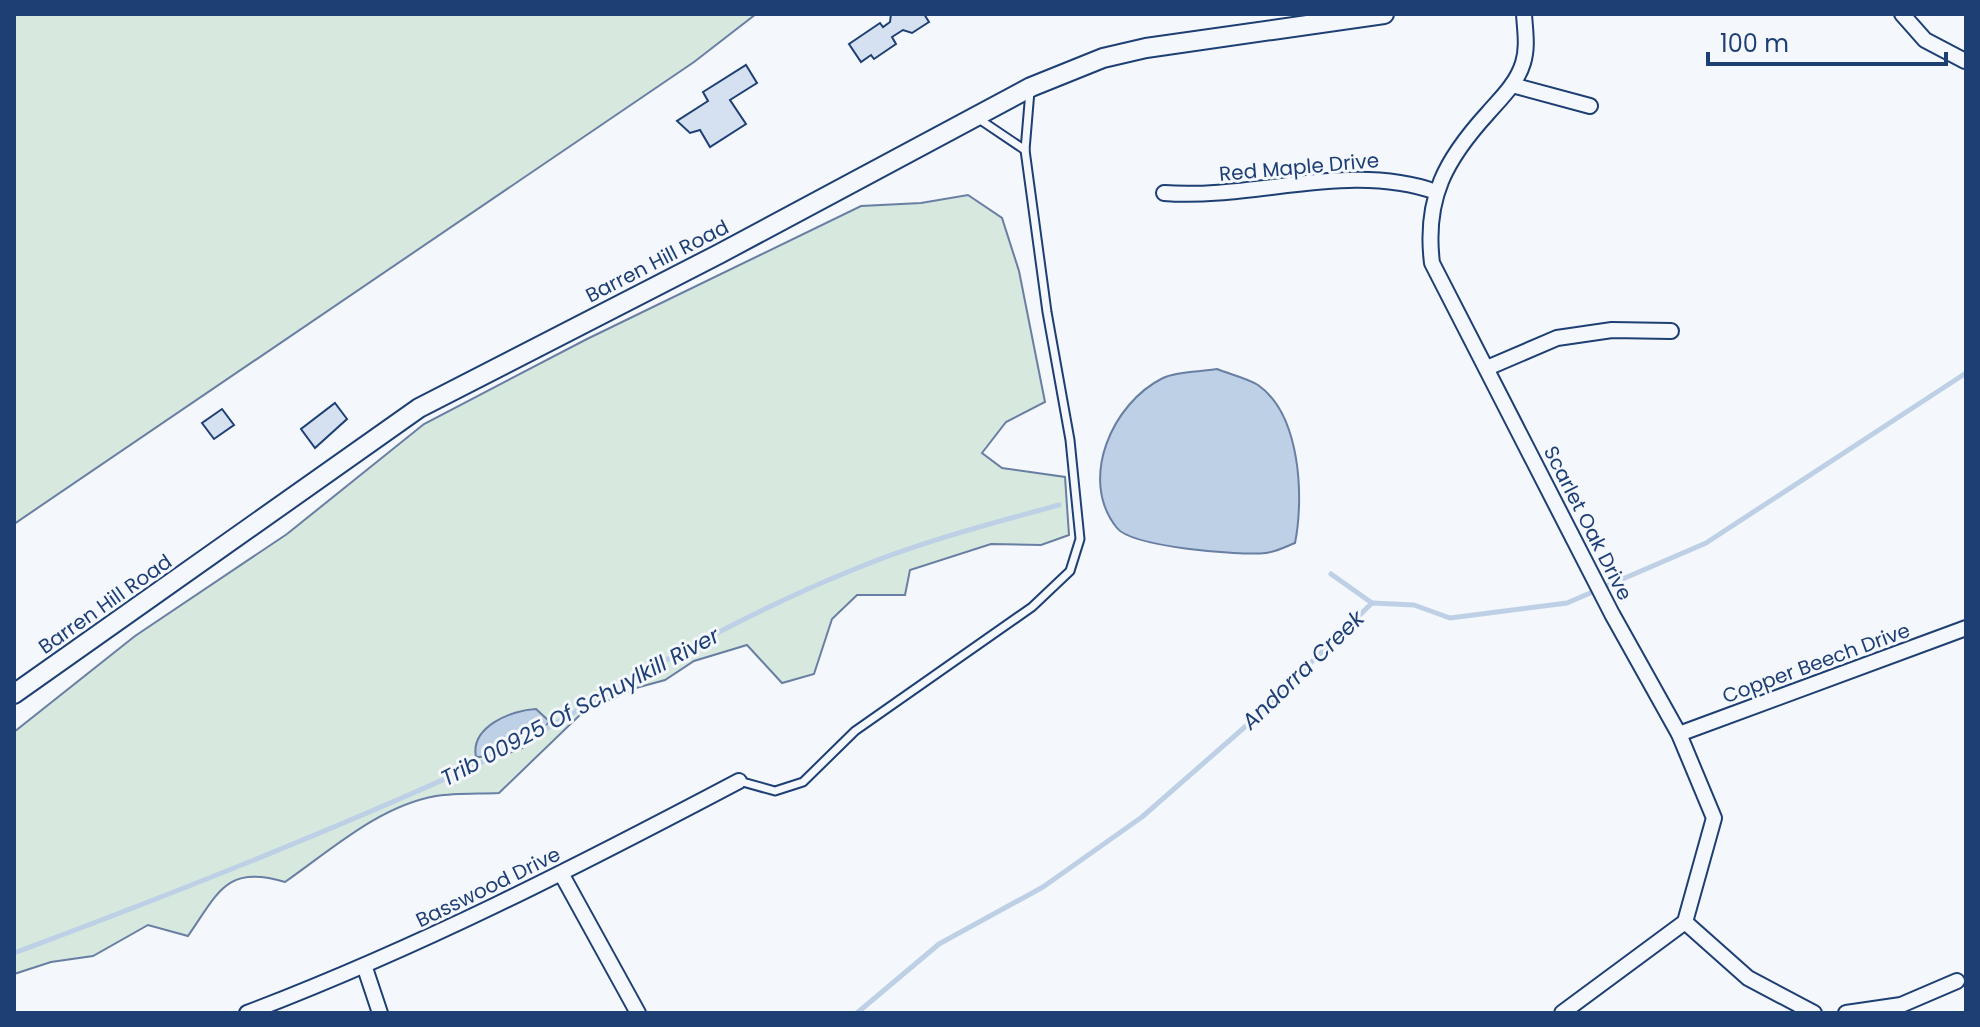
<svg xmlns="http://www.w3.org/2000/svg" width="1980" height="1027" viewBox="0 0 1980 1027" font-family="Poppins,sans-serif">
<rect width="100%" height="100%" fill="#f4f7fb"/>
<!-- green -->
<g fill="#d7e8df" stroke="#687fa3" stroke-width="2">
<polygon points="14,14 756,14 694,62 14,524"/>
<path d="M968 195 1002 218 1019 271 1045 402 1006 422 982 453 1002 468 1065 477 1069 535 1041 545 991 544 910 570 905 595H857L832 619 814 674 782 683 747 645 694 661 665 680 636 688 584 711 499 793C478 794 456 793 436 796 379 806 331 850 285 882 226 864 218 893 188 936L148 925 93 956 51 962 14 974V732L135 636 287 534 424 424 587 339 861 206 921 203Z"/>
</g>
<!-- water -->
<g fill="#bed0e5" stroke="#687fa3" stroke-width="2">
<path d="M1217 369C1229 374 1247 378 1258 385 1301 415 1304 498 1295 543 1285 547 1275 552 1266 553 1240 556 1132 547 1117 528 1078 480 1112 403 1163 378 1177 371 1201 372 1217 369Z"/>
<path d="M536 709 549 721C535 750 506 757 476 757 470 727 511 710 536 709Z"/>
</g>
<g fill="none" stroke-linecap="round" stroke-linejoin="round">
<!-- stream -->
<g stroke="#bed0e5" stroke-width="5">
<polyline points="1331,574 1372,603"/>
<path d="M542 731C641 673 742 615 850 571 917 543 989 524 1059 505"/>
<path d="M14 953C178 892 339 828 498 755"/>
<polyline points="857,1013 939,944 1043,887 1142,817 1246,726 1372,603 1414,605 1450,618 1567,603 1706,543 1966,373"/>
</g>
</g>
<!-- building -->
<g fill="#d5e0f0" stroke="#1d3f73" stroke-width="2">
<polygon points="924,14 929,22 912,33 903,30 892,37 896,44 874,59 871,55 861,62 849,44 880,23 883,27 890,22 891,14"/>
<polygon points="746,65 757,83 730,100 746,124 710,147 700,130 690,133 677,121 708,101 703,92"/>
<polygon points="335,403 347,419 315,448 301,429"/>
<polygon points="222,409 234,425 214,439 202,423"/>
</g>
<g fill="none" stroke-linecap="round" stroke-linejoin="round">
<!-- service casing -->
<g stroke="#1d3f73" stroke-width="11">
<g id="service">
<polyline points="976,117 1025,150"/>
<polyline points="739,781 775,791 803,782 855,731 1032,607 1070,571 1080,539 1070,440 1047,312 1025,150 1030,91"/>
</g>
</g>
<!-- minor casing -->
<g stroke="#1d3f73" stroke-width="18">
<g id="minor">
<path d="M1524 14C1525 31 1528 47 1523 63 1517 83 1502 97 1488 113 1446 159 1424 198 1432 263L1612 614 1679 734 1714 818 1685 922 1562 1013"/>
<polyline points="1902,14 1925,40 1965,61"/>
<polyline points="1512,85 1590,106"/>
<path d="M1164 193C1255 200 1349 161 1436 192"/>
<polyline points="1487,368 1557,338 1612,330 1671,331"/>
<polyline points="1679,734 1966,628"/>
<polyline points="562,875 638,1013"/>
<polyline points="1685,922 1748,978 1814,1013"/>
<polyline points="365,968 380,1013"/>
<path d="M247 1013C420 947 576 867 739 781"/>
<polyline points="1846,1013 1901,1005 1957,981"/>
</g>
</g>
<!-- tertiary casing -->
<g stroke="#1d3f73" stroke-width="22">
<polyline id="tertiary" points="14,694 419,408 719,254 1031,87 1103,58 1146,48 1384,14"/>
</g>
<!-- service -->
<use href="#service" stroke="#f4f7fb" stroke-width="7"/>
<!-- minor -->
<use href="#minor" stroke="#f4f7fb" stroke-width="14"/>
<!-- tertiary -->
<use href="#tertiary" stroke="#f4f7fb" stroke-width="18"/>
</g>
<g text-anchor="middle" dominant-baseline="central" stroke-width="6" stroke-linejoin="round" paint-order="stroke">
<!-- street labels -->
<g font-size="20" fill="#1d3f73" stroke="#f4f7fb">
<text transform="translate(1299 167) rotate(-5)">Red Maple Drive</text>
<text transform="translate(657 261) rotate(-27)">Barren Hill Road</text>
<text transform="translate(1588 523) rotate(63)">Scarlet Oak Drive</text>
<text transform="translate(105 604) rotate(-35)">Barren Hill Road</text>
<text transform="translate(1816 663) rotate(-20)">Copper Beech Drive</text>
<text transform="translate(488 887) rotate(-26)">Basswood Drive</text>
</g>
<!-- water labels -->
<g font-size="22" font-style="italic" fill="#1d3f73" stroke="#f4f7fb">
<text transform="translate(1303 670) rotate(-44)">Andorra Creek</text>
<text transform="translate(580 707) rotate(-28)">Trib 00925 Of Schuylkill River</text>
</g>
</g>
<!-- border -->
<rect width="1980" height="1027" fill="none" stroke="#1d3f73" stroke-width="32"/>
<!-- scale -->
<path d="M1708 52v12h238v-12" fill="none" stroke="#1d3f73" stroke-width="4"/>
<text x="1720" y="52" font-size="24" fill="#1d3f73" stroke="#f4f7fb" stroke-width="6" paint-order="stroke">100 m</text>
</svg>
